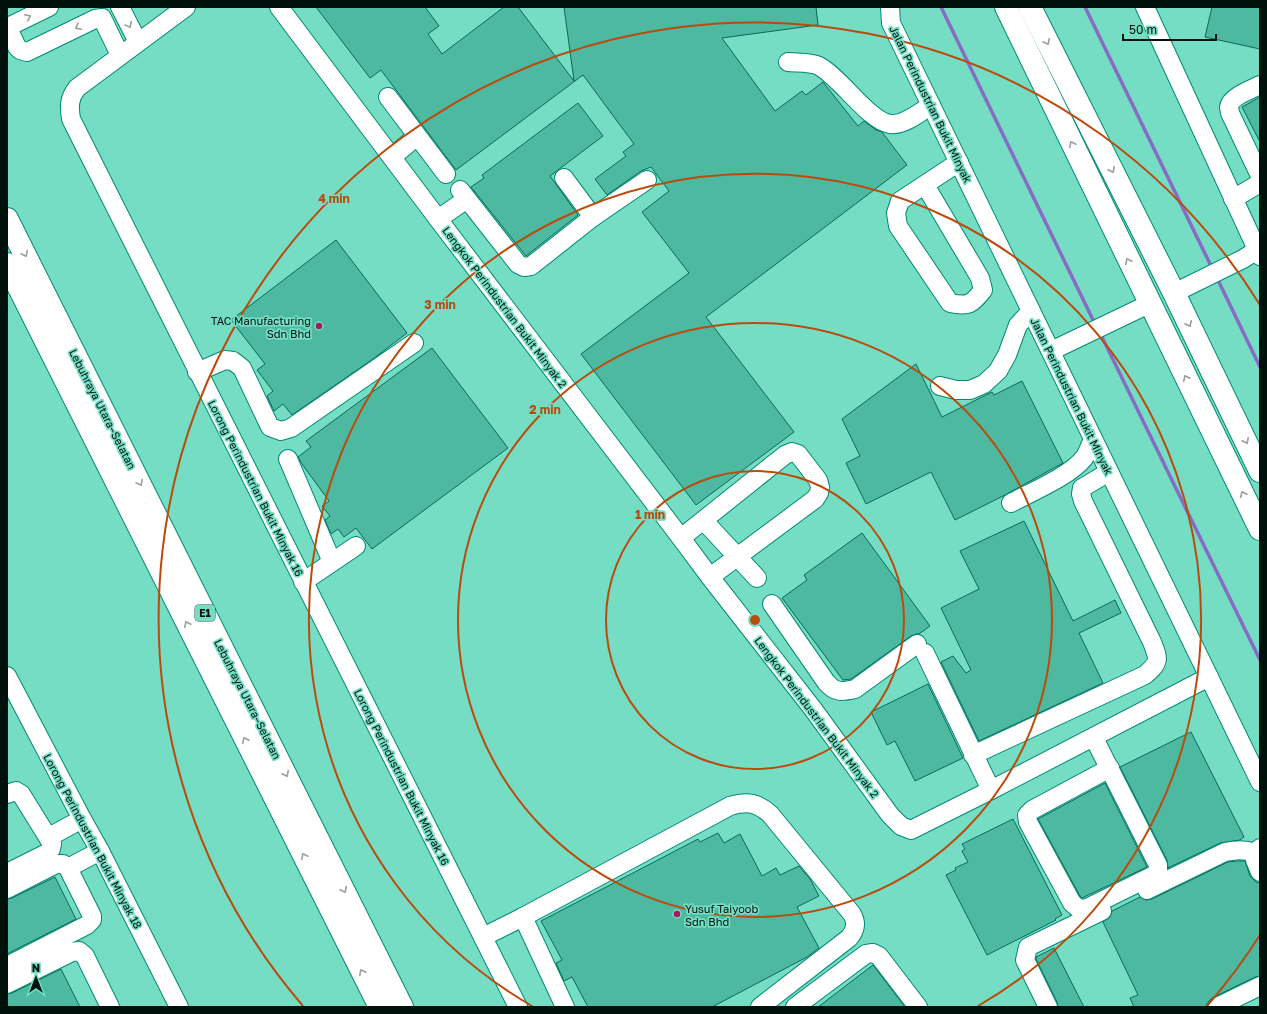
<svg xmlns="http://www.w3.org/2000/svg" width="1267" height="1014" viewBox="0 0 1267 1014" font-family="'Golos Text',sans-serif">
<rect width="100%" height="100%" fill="#74ddc4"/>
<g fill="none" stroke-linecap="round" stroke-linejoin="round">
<!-- stream -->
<g stroke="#876cc5" stroke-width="3.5">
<polyline points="941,7 1095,324"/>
<polyline points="1085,7 1212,268"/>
<polyline points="1217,278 1260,367"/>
<polyline points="1100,333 1260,660"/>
</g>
</g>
<!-- building -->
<g fill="#4db9a1" stroke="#0b6958">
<polygon points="316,7 425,7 439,26 428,34 442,54 504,7 518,7 574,81 564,7 816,7 818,25 722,38 775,111 802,91 806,95 823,82 858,126 864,121 876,130 882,132 907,165 706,317 794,432 696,505 581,354 689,273 642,212 669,191 651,167 641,171 607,195 595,179 626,156 623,152 634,144 583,75 456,170 381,70 370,78"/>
<polygon points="1212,7 1260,7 1260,49 1205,37"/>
<polygon points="1260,97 1260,142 1242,107"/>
<polygon points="578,103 603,136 550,176 578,215 526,256 471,187 484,178 482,175"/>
<polygon points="336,240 407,333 373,359 292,415 283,404 274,411 267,396 273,391 257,370 265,364 231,320"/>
<polygon points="432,348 508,448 372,549 356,528 344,537 338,529 331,534 325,520 330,516 322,506 329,501 302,464 298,457 311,447 306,441"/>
<polygon points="916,364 942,417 992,392 994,395 1022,381 1063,463 1005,495 955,520 931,472 866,504 846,463 860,456 842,419"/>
<polygon points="1024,521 1073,621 1115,600 1121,613 1079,633 1103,683 979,741 941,662 953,656 966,673 971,670 941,608 979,589 960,551"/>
<polygon points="862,533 930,626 919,634 916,634 911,636 851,679 843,680 782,598 807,580 804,575"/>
<polygon points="928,684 963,758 915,781 895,741 887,745 871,712"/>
<polygon points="1191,732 1244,837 1240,840 1220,843 1168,868 1167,860 1120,767"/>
<polygon points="1105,783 1147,867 1082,898 1080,896 1038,819"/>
<polygon points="1013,819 1062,915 1055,919 1056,920 987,955 946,875 956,870 955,868 968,862 962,851 965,849 962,844"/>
<polygon points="718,833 724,843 740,834 762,876 776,868 780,875 799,866 810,879 819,896 797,907 819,948 807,957 712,1007 588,1007 572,977 564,981 556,963 562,960 541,921 698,839 700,842"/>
<polygon points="1237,861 1245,861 1250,876 1257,883 1260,882 1260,976 1255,977 1212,998 1209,1001 1205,1007 1134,1007 1130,998 1138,995 1103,922 1110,917 1112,911 1140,897 1146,900 1152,899 1228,862"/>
<polygon points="55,877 76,919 7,954 7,899 12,898"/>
<polygon points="1054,948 1084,1007 1058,1007 1057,1002 1036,959 1036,957"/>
<polygon points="873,965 905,1007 818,1007"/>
<polygon points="61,969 80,1007 7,1007 7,994 12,993"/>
</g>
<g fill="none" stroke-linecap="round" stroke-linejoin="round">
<!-- minor casing -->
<g stroke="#008a73" stroke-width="20">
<g id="minor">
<polyline points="120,7 138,42"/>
<path d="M186 7 77 88C69 98 69 106 71 119L518 1007"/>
<polyline points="279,7 438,219 681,538 710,577 813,709 890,815 901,826 911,830 991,790 1209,677"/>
<polyline points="890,7 891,23 1260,782"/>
<polyline points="1145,7 1260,256"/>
<polyline points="7,26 17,47 20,50 27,52 95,19 102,18 120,55"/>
<polyline points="8,27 49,7"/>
<path d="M788 62C797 63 811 62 819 66 840 77 869 121 890 124 903 126 921 112 931 105"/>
<path d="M1260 85C1252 89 1230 97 1229 107 1229 107 1230 112 1230 113L1260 176"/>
<polyline points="388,97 446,174"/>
<polyline points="392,157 417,136"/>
<polyline points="564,178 593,217"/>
<path d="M925 185 980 278 983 290C972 304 969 307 950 303L898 226 896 213 900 201 959 162"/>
<polyline points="460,190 518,264 524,267 531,266 593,217 647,180"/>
<polyline points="1233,199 1260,183"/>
<polyline points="438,219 467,199"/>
<polyline points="1174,293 1243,259 1257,250"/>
<polyline points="1051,351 1149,304"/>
<polyline points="197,372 225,360 233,361 242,368 270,427 281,431 291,428 414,343"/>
<polyline points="940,386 956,390 970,390 984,384 998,371 1007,355 1018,325 1031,311"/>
<polyline points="288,459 332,562"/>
<path d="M1011 503C1031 492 1070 476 1084 458 1088 453 1090 445 1093 439"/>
<polyline points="704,521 757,578"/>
<polyline points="681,538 785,455 792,452 798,454 818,480 820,487 819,493 815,499 710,577"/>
<polyline points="303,582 356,546"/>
<path d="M772 604 826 682C835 693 842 692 855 689L917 644"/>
<polyline points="925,653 991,790"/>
<polyline points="7,676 82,819 100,851 179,1007"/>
<polyline points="1094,738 1158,865 1158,873 1085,909 1078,908 1072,903 1028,822 1027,815 1032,810 1110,768"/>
<path d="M973 755 1145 675C1160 662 1159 660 1152 642L1083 501 1081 494 1082 488 1109 472"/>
<polyline points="7,794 16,791 21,794 52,844 51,849 47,853 7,873"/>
<polyline points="49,837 82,819"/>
<polyline points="1260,848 1255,853 1255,860 1260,872"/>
<polyline points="68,868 100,851"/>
<polyline points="7,889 56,864 63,864 68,868 92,916 92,920 87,925 7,966"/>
<path d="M1147 890 1225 852C1236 850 1244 849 1255 853"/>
<polyline points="523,917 565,1007"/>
<path d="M483 937 523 917 730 806C747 801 756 802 770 814L852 914C857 923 856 930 849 938L760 1007"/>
<polyline points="7,984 72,952 79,951 85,956 110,1007"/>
<polyline points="795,1007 866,954 873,953 879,956 918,1007"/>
<polyline points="1048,1007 1025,960 1028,947 1102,911"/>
<polyline points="1217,1007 1260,986"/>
</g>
</g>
<!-- major casing -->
<g stroke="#008a73" stroke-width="24">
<g id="major">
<polyline points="1006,7 1260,529"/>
<polyline points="1030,7 1174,293 1260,471"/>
</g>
</g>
<!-- highway casing -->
<g stroke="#008a73" stroke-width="24">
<g id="highway">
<polyline points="7,219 402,1007"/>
<polyline points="7,264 380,1007"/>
</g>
</g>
<!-- minor -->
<use href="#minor" stroke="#fff" stroke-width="18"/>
<!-- major -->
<use href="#major" stroke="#fff" stroke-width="22"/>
<!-- highway -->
<use href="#highway" stroke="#fff" stroke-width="22"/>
</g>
<!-- one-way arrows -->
<defs><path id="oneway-chevron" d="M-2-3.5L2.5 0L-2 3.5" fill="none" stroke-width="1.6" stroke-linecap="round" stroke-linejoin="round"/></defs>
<g stroke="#99a09e">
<use href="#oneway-chevron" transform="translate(28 17) rotate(-26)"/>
<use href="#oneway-chevron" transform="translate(129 25) rotate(62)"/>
<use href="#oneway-chevron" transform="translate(78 27) rotate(153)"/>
<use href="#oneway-chevron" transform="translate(1047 42) rotate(63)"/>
<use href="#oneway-chevron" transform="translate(1072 144) rotate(-116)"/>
<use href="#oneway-chevron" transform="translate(1112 170) rotate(63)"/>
<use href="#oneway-chevron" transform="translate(25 254) rotate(63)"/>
<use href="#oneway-chevron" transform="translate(1128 261) rotate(-116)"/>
<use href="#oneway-chevron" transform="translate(1189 324) rotate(64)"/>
<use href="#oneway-chevron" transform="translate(1186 378) rotate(-116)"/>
<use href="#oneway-chevron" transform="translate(1246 441) rotate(64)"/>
<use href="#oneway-chevron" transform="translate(140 483) rotate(63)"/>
<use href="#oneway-chevron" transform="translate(1243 494) rotate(-116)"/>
<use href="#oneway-chevron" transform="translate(187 624) rotate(-117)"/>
<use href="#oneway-chevron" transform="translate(245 740) rotate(-117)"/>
<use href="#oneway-chevron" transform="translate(286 774) rotate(63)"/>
<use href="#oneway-chevron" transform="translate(304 856) rotate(-117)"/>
<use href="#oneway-chevron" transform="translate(344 890) rotate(63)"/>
<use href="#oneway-chevron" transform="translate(362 972) rotate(-117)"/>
</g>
<!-- distance rings -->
<g fill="none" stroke="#ba4b0c" stroke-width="2">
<circle cx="755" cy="620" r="149"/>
<circle cx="755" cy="620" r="297"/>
<path d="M532 1006A446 446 0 1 1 978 1006"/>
<path d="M1260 935A595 595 0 0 1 1207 1006M303 1006A595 595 0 1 1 1260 305"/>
</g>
<!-- markers -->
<g fill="#a51a61" stroke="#74ddc4" stroke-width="1.5">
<circle cx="319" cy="326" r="4"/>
<circle cx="677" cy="914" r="4"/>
</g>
<g text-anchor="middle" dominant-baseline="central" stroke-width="3.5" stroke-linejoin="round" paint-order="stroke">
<!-- shield labels -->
<rect fill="#74ddc4" stroke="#234e43" stroke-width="1" x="195" y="605" width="20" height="16" rx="3"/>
<g font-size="10" font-weight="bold" fill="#00110c">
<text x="205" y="613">E1</text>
</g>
<!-- street labels -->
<g font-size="11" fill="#00110c" stroke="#74ddc4">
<text transform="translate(931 104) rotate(64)">Jalan Perindustrian Bukit Minyak</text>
<text transform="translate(505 307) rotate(53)">Lengkok Perindustrian Bukit Minyak 2</text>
<text transform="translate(1072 396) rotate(64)">Jalan Perindustrian Bukit Minyak</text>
<text transform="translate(103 409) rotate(63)">Lebuhraya Utara–Selatan</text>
<text transform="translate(256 488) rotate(63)">Lorong Perindustrian Bukit Minyak 16</text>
<text transform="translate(248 699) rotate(63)">Lebuhraya Utara–Selatan</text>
<text transform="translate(817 717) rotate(53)">Lengkok Perindustrian Bukit Minyak 2</text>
<text transform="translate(402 777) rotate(63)">Lorong Perindustrian Bukit Minyak 16</text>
<text transform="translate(93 841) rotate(62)">Lorong Perindustrian Bukit Minyak 18</text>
</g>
<!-- poi labels -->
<g font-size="11" fill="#00110c" stroke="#74ddc4" text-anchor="end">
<text x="311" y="320">TAC Manufacturing<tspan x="311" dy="13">Sdn Bhd</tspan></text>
<text x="685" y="908" text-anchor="start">Yusuf Taiyoob<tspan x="685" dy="13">Sdn Bhd</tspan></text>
</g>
</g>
<circle cx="755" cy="620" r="6" fill="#ba4b0c" stroke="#74ddc4" stroke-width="2"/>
<g font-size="12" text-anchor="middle" font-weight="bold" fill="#ba4b0c" stroke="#74ddc4" stroke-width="3.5" stroke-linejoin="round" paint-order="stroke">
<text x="334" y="203">4 min</text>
<text x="440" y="309">3 min</text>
<text x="545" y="414">2 min</text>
<text x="650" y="519">1 min</text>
</g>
<!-- border -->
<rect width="1267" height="1014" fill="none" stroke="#00110c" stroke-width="16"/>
<!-- north arrow -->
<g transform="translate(36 978)" stroke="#74ddc4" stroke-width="3" paint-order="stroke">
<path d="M0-3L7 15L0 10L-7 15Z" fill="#00110c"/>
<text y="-6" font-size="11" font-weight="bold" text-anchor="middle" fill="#00110c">N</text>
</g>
<!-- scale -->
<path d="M1123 34v6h93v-6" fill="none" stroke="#00110c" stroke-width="2"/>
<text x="1129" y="34" font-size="12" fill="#00110c" stroke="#74ddc4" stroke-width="3" paint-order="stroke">50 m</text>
</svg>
